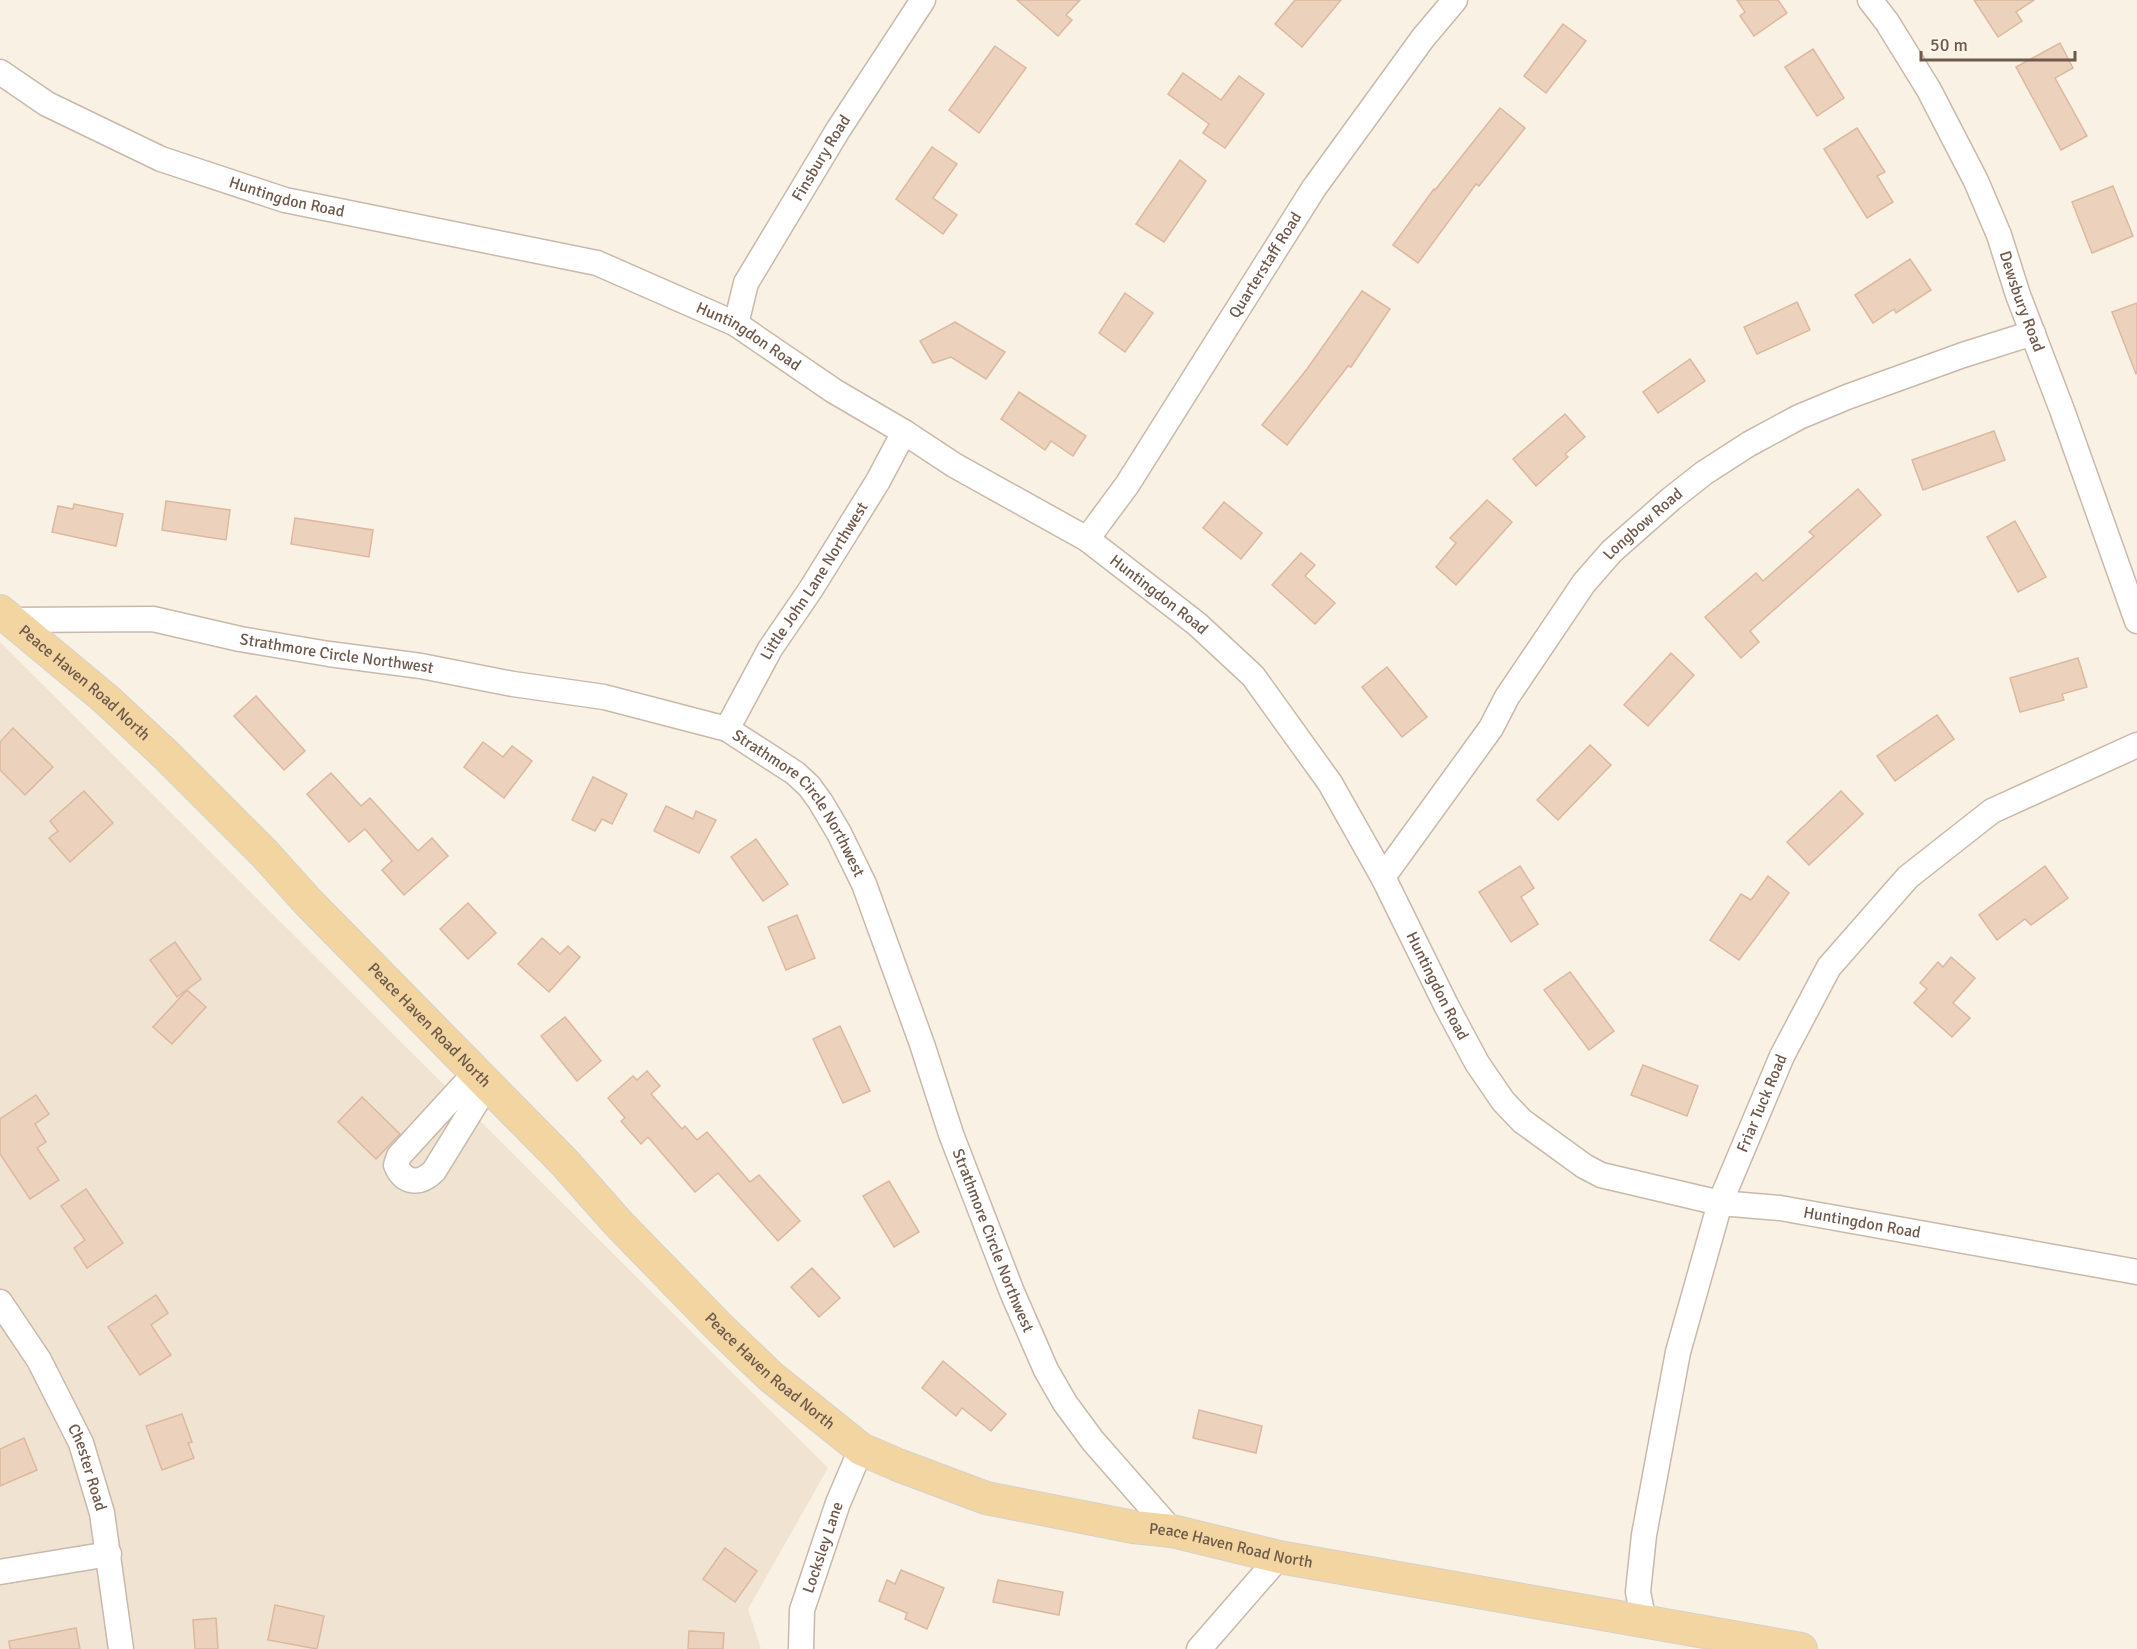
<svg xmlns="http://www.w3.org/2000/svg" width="2137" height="1649" viewBox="0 0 2137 1649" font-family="Signika,sans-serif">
<rect width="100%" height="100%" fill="#f9f1e3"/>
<!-- residential -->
<polygon fill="#f0e3d2" points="0,642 828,1468 748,1609 761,1649 0,1649"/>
<!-- building -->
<g fill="#ecd1bd" stroke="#dcb89f" stroke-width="1.5">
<polygon points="1017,0 1080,0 1066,15 1072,20 1058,36"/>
<polygon points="1295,0 1341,0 1302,47 1275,24"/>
<polygon points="1737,0 1778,0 1787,13 1754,36 1740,16 1745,12"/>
<polygon points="1974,0 2034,0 2016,12 2022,21 1998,37"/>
<polygon points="1563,24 1586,41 1546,93 1524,76"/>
<polygon points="2060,43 2073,68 2055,78 2087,136 2061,150 2016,67"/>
<polygon points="995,46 1026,68 979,133 949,110"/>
<polygon points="1813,49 1844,98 1817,116 1785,67"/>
<polygon points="1183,73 1221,100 1239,76 1264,94 1225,148 1203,133 1209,124 1168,94"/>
<polygon points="1500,108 1525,128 1479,186 1476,184 1418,263 1393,245 1434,189 1435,190"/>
<polygon points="1857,128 1885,172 1877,176 1893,202 1867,218 1824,149"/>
<polygon points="932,147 957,164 933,198 957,215 943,234 896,199"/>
<polygon points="1180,160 1206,181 1164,242 1136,224"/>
<polygon points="2113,186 2133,236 2092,253 2072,202"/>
<polygon points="1910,259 1931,290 1896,313 1894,309 1873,323 1855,295"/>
<polygon points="1362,291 1390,309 1351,367 1348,366 1287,445 1262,425 1307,369"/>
<polygon points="1125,293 1153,313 1125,352 1099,333"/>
<polygon points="1797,302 1810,330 1757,354 1744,327"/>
<polygon points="2137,303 2137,373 2136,374 2112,312"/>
<polygon points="955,322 1005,352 986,379 951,357 933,363 920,341"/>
<polygon points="1690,359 1705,381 1658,413 1643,392"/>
<polygon points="1019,392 1086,436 1073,456 1051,441 1045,450 1001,419"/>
<polygon points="1565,414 1585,437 1565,454 1568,457 1536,486 1513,459"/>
<polygon points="1994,431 2005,460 1923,490 1912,460"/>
<polygon points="1858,489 1881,515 1750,631 1759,642 1741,658 1705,617 1756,573 1763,581 1814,536 1809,532"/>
<polygon points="1487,500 1512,522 1456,585 1436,567 1456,543 1450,538"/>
<polygon points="166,501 230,510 226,540 162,530"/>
<polygon points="1224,502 1262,533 1241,559 1203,528"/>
<polygon points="74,504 123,514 116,546 52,532 58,506 73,509"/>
<polygon points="295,518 373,530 369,557 291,544"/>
<polygon points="2015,521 2046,577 2018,592 1987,537"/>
<polygon points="1301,553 1315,565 1305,576 1335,603 1315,624 1272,585"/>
<polygon points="1671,653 1694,675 1648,726 1624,705"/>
<polygon points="2078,658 2087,687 2062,694 2064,700 2020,712 2010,678"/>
<polygon points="1387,667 1427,717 1402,737 1362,687"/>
<polygon points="256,696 305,751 284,770 234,716"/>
<polygon points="1937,715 1954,739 1895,781 1877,756"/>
<polygon points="13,728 53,767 25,795 0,770 0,742"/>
<polygon points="483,742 503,757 512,746 532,761 504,798 464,767"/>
<polygon points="1590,745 1611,765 1558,820 1537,800"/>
<polygon points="331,773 361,806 370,798 418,851 432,838 448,856 404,895 382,870 392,861 365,829 349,842 307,794"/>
<polygon points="593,777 627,794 612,824 602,819 595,831 572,820"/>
<polygon points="84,791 113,823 70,862 49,838 58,831 50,821"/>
<polygon points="1841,791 1863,814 1809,865 1787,842"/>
<polygon points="666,806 693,819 696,811 716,820 699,853 654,831"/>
<polygon points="756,839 788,884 763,901 731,857"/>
<polygon points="1520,866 1534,888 1521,897 1538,924 1511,942 1479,892"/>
<polygon points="2045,866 2068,898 2031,925 2025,919 1997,940 1979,915"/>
<polygon points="1768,876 1789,893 1739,960 1710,940 1741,894 1751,900"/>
<polygon points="468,903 496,933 468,959 440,929"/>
<polygon points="797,915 815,958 786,970 768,927"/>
<polygon points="542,938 560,954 568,946 580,957 549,992 518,964"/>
<polygon points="175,942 201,979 177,997 150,960"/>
<polygon points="1951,957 1975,978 1953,1003 1970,1018 1952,1037 1914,1003 1927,989 1920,983 1938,962 1943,967"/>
<polygon points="1570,972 1614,1031 1589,1050 1544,990"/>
<polygon points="187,990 206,1007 172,1044 153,1027"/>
<polygon points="565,1017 601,1061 577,1081 541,1036"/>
<polygon points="840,1026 870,1091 843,1103 813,1039"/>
<polygon points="1643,1065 1698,1086 1687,1116 1631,1095"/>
<polygon points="647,1071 660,1086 651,1094 682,1129 685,1126 697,1140 707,1132 750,1182 759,1175 800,1221 778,1241 718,1173 695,1192 648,1137 641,1144 621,1121 625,1118 608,1098 633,1076 637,1080"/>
<polygon points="36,1095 49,1114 35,1124 46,1142 37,1148 59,1180 30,1199 0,1154 0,1119"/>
<polygon points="362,1097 400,1134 376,1159 338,1122"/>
<polygon points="889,1181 919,1232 894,1247 863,1196"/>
<polygon points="86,1189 123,1243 87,1268 74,1248 85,1240 61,1206"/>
<polygon points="812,1268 840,1298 819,1317 791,1287"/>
<polygon points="156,1295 168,1313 151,1325 171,1355 140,1375 108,1327"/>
<polygon points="943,1361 1006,1414 991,1431 962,1408 956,1416 922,1388"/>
<polygon points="1199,1410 1262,1426 1256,1453 1193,1438"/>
<polygon points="182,1414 192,1442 188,1443 194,1458 162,1470 146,1426"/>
<polygon points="24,1438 37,1470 0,1486 0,1449"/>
<polygon points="725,1548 757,1571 735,1602 703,1579"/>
<polygon points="901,1570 944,1588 927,1629 905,1619 907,1613 879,1601 887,1580 895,1584"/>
<polygon points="998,1580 1063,1592 1059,1615 993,1602"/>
<polygon points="275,1605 324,1616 317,1649 268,1640"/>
<polygon points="216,1618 218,1649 195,1649 193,1620"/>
<polygon points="76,1628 80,1649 10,1649 9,1641"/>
<polygon points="689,1631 724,1633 723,1649 688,1649"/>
</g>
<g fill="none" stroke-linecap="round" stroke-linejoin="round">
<!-- minor casing -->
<g stroke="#c8b9ab" stroke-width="27">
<g id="minor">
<path id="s1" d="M1870 0 1887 22 1929 90 1976 181 1999 235 2018 295 2062 410 2137 621"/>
<path id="s2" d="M0 72 47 104 161 159 285 200 597 263 736 324 834 391 904 432 954 465 1087 539 1197 624 1253 676 1330 783 1383 877 1446 1005 1477 1063 1503 1101 1522 1121 1584 1166 1601 1175 1720 1203 1780 1208 2137 1272"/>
<path id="s3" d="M736 324 746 283 838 130 923 0"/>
<path id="s4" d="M1087 539 1127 485 1314 188 1423 38 1455 0"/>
<path id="s5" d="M13 620 153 619 240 639 329 654 421 666 513 684 604 697 727 729 795 773 809 786 820 801 839 833 864 884 922 1044 951 1134 1012 1292 1046 1370 1065 1403 1093 1441 1172 1531"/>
<path id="s6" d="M727 729 770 649 811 589 878 481 904 432"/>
<path id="s7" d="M1383 877 1491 728 1507 697 1584 583 1612 551 1671 499 1704 473 1749 444 1799 417 1847 397 1963 355 2033 333"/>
<path d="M475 1073 399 1156 396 1165C404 1184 420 1185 434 1171L487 1085"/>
<path id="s8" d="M0 1302 39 1360 81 1443 102 1513 121 1649"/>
<polyline points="0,1572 109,1554"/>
<path id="s9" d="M1644 1622 1638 1592 1644 1535 1678 1352 1720 1203 1782 1056 1829 967 1908 877 1992 811 2137 745"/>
<path id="s10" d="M801 1649 802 1610 838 1503 861 1449"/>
<polyline points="1199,1649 1279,1557"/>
</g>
</g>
<!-- major casing -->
<g stroke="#d6d1cd" stroke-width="34">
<g id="major">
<path id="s11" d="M0 611 107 700 166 755 265 854 308 902 564 1162 618 1223 720 1328 770 1376 861 1449 898 1465 986 1498 1133 1527 1172 1531 1279 1557 1801 1649"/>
</g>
</g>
<!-- minor -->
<use href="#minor" stroke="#fff" stroke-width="24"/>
<!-- major -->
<use href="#major" stroke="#f2d5a1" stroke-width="32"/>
</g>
<g text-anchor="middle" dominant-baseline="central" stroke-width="4.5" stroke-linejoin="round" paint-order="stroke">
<!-- street labels -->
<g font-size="16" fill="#6e594c" stroke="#fdf5e8">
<text stroke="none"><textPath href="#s3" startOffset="188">Finsbury Road</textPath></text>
<text stroke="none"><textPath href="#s2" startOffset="315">Huntingdon Road</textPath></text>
<text stroke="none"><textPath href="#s4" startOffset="327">Quarterstaff Road</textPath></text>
<text stroke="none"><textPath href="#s1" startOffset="339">Dewsbury Road</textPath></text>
<text stroke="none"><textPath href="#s2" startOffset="801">Huntingdon Road</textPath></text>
<text stroke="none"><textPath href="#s7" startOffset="440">Longbow Road</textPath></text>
<text stroke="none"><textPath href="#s6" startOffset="172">Little John Lane Northwest</textPath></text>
<text stroke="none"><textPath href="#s2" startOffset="1287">Huntingdon Road</textPath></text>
<text stroke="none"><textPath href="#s5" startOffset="327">Strathmore Circle Northwest</textPath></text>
<text stroke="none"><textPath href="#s11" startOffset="111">Peace Haven Road North</textPath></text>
<text stroke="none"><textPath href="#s5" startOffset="831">Strathmore Circle Northwest</textPath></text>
<text stroke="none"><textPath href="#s2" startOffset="1773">Huntingdon Road</textPath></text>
<text stroke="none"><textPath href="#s11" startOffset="597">Peace Haven Road North</textPath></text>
<text stroke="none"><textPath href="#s9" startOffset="537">Friar Tuck Road</textPath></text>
<text stroke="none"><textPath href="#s2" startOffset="2295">Huntingdon Road</textPath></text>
<text stroke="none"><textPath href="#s5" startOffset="1317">Strathmore Circle Northwest</textPath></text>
<text stroke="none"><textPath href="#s11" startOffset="1083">Peace Haven Road North</textPath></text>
<text stroke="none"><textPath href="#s8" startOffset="188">Chester Road</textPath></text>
<text stroke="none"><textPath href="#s11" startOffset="1587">Peace Haven Road North</textPath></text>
<text stroke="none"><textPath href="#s10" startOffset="105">Locksley Lane</textPath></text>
</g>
</g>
<!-- scale -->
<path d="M1921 51v9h154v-9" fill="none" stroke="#6e594c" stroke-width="3"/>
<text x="1930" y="51" font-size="18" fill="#6e594c" stroke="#fdf5e8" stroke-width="4.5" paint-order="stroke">50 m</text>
</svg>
